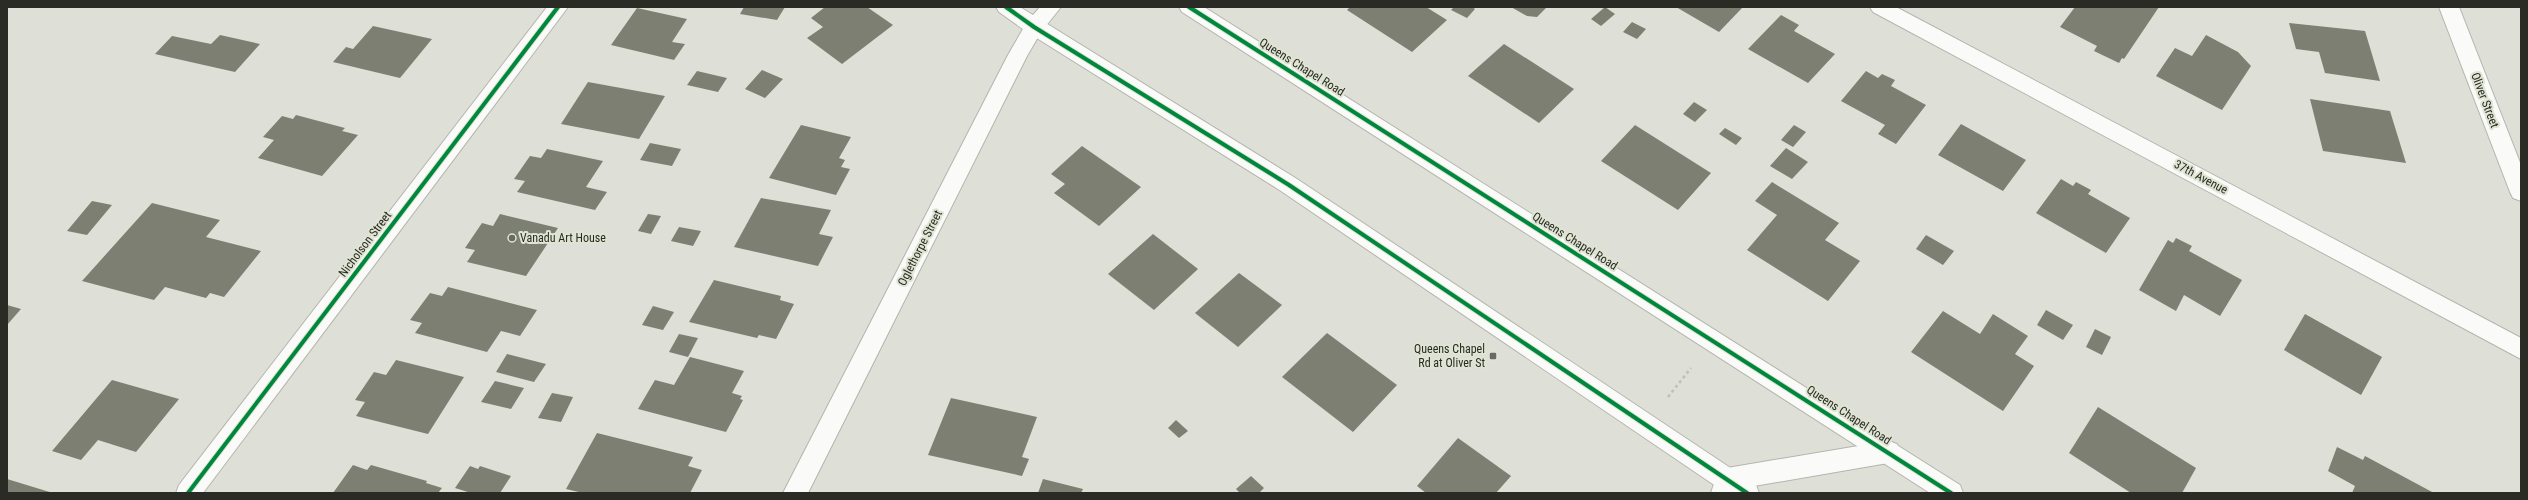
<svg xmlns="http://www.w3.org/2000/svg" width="2528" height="500" viewBox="0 0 2528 500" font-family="'Roboto Condensed',sans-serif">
<rect width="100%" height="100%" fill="#dee0d7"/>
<!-- building -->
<g fill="#7c7f71">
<polygon points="744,7 785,7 777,20 740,14"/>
<polygon points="825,7 867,7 893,25 842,64 807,38 823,27 811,18"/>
<polygon points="1350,7 1426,7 1447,20 1412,52 1347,10"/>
<polygon points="1454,7 1472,7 1475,9 1467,18 1451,10"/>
<polygon points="1511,7 1547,7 1537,17 1527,16"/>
<polygon points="1605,7 1615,14 1601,26 1591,19"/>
<polygon points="1676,7 1743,7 1719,32"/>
<polygon points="2075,7 2159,7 2124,59 2122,58 2119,63 2094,51 2097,46 2060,27"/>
<polygon points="637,8 687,19 672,42 685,44 674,60 611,45"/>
<polygon points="1781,15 1799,25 1794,31 1835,54 1808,83 1748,49"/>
<polygon points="1632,22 1646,29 1637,39 1623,32"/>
<polygon points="2289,23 2365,31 2380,81 2325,73 2319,52 2296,49"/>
<polygon points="373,26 432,39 400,78 333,62 346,47 353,49"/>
<polygon points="220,35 260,44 235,72 155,54 172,36 211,44"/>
<polygon points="2206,35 2238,52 2251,66 2222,110 2156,76 2175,48 2192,56"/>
<polygon points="1504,44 1574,89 1539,123 1468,76"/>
<polygon points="762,70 783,79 765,98 745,89"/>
<polygon points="697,71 727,78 718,92 687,85"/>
<polygon points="1866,71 1878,78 1882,74 1895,80 1891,86 1926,105 1896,144 1878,134 1885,125 1841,101"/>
<polygon points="588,82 665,96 639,139 561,124"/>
<polygon points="2310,99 2390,111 2406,163 2323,151"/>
<polygon points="1694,102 1707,110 1695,122 1683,114"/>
<polygon points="296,115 345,128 342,131 358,135 322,176 258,158 274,140 263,137 282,116 293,119"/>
<polygon points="1961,124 2026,160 2003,191 1938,155"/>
<polygon points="801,125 851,137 839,158 845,160 841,167 850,169 836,195 769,178"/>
<polygon points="1635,125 1711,173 1678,210 1601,161"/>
<polygon points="1794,125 1806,132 1793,147 1781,140"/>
<polygon points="1725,128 1742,138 1736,145 1719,134"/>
<polygon points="650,143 681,149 672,166 640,160"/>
<polygon points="1082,146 1141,187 1099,226 1054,193 1065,184 1051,174"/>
<polygon points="1786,148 1808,162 1792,179 1770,166"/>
<polygon points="547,149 603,161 586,187 607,192 595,210 517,192 525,181 514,179 530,156 541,158"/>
<polygon points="2061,179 2073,186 2076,182 2091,190 2088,194 2130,218 2106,253 2036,213"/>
<polygon points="1772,182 1839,223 1825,240 1860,261 1828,301 1747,250 1777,215 1755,201"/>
<polygon points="761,198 831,210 819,234 833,237 818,266 734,247"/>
<polygon points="92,201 112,205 87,235 67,231"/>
<polygon points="152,203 220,220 206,237 261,251 224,297 210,293 206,298 165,287 154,300 82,281"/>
<polygon points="500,214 558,228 526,276 467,262 475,250 465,248 482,223 493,226"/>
<polygon points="648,214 661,216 651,234 638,231"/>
<polygon points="679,227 701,231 693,246 671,241"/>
<polygon points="1153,234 1198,269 1154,310 1108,274"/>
<polygon points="1926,235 1954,251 1943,265 1916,249"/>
<polygon points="2176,238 2192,246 2189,251 2242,280 2220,316 2184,295 2176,311 2139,290 2168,240 2173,243"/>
<polygon points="1239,273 1282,305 1238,347 1195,313"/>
<polygon points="714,280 781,296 780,300 794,304 776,339 759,335 757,338 689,322"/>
<polygon points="448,287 537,310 520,336 501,331 487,352 415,333 422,323 410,320 430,293 442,296"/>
<polygon points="7,305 21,309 7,325"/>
<polygon points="653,306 674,312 663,330 642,325"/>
<polygon points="2046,310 2073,325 2063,340 2037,325"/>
<polygon points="1943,311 1980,334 1993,314 2028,336 2015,354 2034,366 2003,411 1911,352"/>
<polygon points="2305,314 2382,357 2361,395 2284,350"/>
<polygon points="2095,329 2111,337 2102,355 2086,347"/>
<polygon points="1327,333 1397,385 1353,432 1282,377"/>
<polygon points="679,334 698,338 688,357 669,352"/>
<polygon points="507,354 546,364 534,382 496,372"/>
<polygon points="690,357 744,371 732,393 742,396 740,399 743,400 726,432 638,409 655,380 674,385"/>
<polygon points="396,360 464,377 428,434 356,416 365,402 355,400 374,372 386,375"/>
<polygon points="112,380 179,399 136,452 98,440 81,460 52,451"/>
<polygon points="495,381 524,388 511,409 481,402"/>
<polygon points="552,393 573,397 561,422 538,418"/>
<polygon points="951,398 1037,417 1022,457 1029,459 1022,476 928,455"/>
<polygon points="2098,407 2196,468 2182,493 2131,493 2069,453"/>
<polygon points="1176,420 1188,431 1179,438 1168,428"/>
<polygon points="597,433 693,457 688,466 702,470 690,493 583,493 566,489"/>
<polygon points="1458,438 1511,476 1496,493 1426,493 1417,486"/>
<polygon points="2337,447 2363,460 2365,456 2434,493 2352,493 2355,486 2328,471"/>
<polygon points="353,465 367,470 371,465 427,481 426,483 442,488 438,493 333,493"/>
<polygon points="470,466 478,469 480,466 511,476 500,493 471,493 455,488"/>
<polygon points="1251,476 1264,488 1259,493 1240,493 1236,489"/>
<polygon points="7,479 53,493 7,493"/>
<polygon points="1043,479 1083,489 1081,493 1038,493"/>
</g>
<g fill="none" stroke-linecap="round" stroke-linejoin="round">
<!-- street casing -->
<g stroke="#b3b5ad" stroke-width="2">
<g id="street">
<polygon points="1040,7 1061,7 1041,32 1027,56 808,493 783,493 1008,55 1027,22"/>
<polygon points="1870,7 1896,7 2521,338 2521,359 1873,12"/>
<polygon points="2439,7 2459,7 2521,165 2521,201 2513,198 2510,192"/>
<polygon points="1888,441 1897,444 1900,452 1897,460 1888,463 1737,489 1735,493 1711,493 1718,471 1727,468"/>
</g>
</g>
<!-- secondary casing -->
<g stroke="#b3b5ad" stroke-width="2">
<polygon id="secondary" points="547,7 568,7 203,493 176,493 179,485"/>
</g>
<!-- primary casing -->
<g stroke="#b3b5ad" stroke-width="2">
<g id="primary">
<polygon points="996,7 1020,7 1297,179 1756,485 1759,493 1726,493 1281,191 1027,32 999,12"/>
<polygon points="1179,7 1204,7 1960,485 1963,493 1930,493 1182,12"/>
</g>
</g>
<!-- path -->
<polyline stroke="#bfc0bc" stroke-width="2.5" stroke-dasharray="3 3" stroke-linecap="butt" points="1668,397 1691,368"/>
<!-- street -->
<use href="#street" fill="#fafaf9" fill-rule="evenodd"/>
<!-- secondary -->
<use href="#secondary" fill="#fafaf9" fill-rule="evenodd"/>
<!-- primary -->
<use href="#primary" fill="#fafaf9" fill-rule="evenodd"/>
<!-- cycleway casing -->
<g stroke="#dfe4d3" stroke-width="6">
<g id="cycleway">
<polyline points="1006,7 1034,27 1289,185 1747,493"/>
<polyline points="1189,7 1951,493"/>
<polyline points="188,493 558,7"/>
</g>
</g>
<!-- cycleway -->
<use href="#cycleway" stroke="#00873e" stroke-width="4"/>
</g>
<!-- markers -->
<g fill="#686a63" stroke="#dfe4d3" stroke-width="1.5">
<circle cx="512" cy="238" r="4"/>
<rect x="1489" y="352" width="8" height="8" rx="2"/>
</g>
<g text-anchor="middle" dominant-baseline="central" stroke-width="4" stroke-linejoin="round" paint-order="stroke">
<!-- street labels -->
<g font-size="12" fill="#292b24" stroke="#dfe4d3">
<text transform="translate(1302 67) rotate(32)">Queens Chapel Road</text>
<text transform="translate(2485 100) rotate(69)">Oliver Street</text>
<text transform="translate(2201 177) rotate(28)">37th Avenue</text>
<text transform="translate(1575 241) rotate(32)">Queens Chapel Road</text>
<text transform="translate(365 244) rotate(-53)">Nicholson Street</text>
<text transform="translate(920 248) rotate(-63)">Oglethorpe Street</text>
<text transform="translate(1849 415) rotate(33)">Queens Chapel Road</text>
</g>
<!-- poi labels -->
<g font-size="12" fill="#292b24" stroke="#dfe4d3" text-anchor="start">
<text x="520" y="238">Vanadu Art House</text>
<text x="1485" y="349" text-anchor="end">Queens Chapel<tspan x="1485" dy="14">Rd at Oliver St</tspan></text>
</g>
</g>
<!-- border -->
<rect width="2528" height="500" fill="none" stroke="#292b24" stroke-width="16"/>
</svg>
